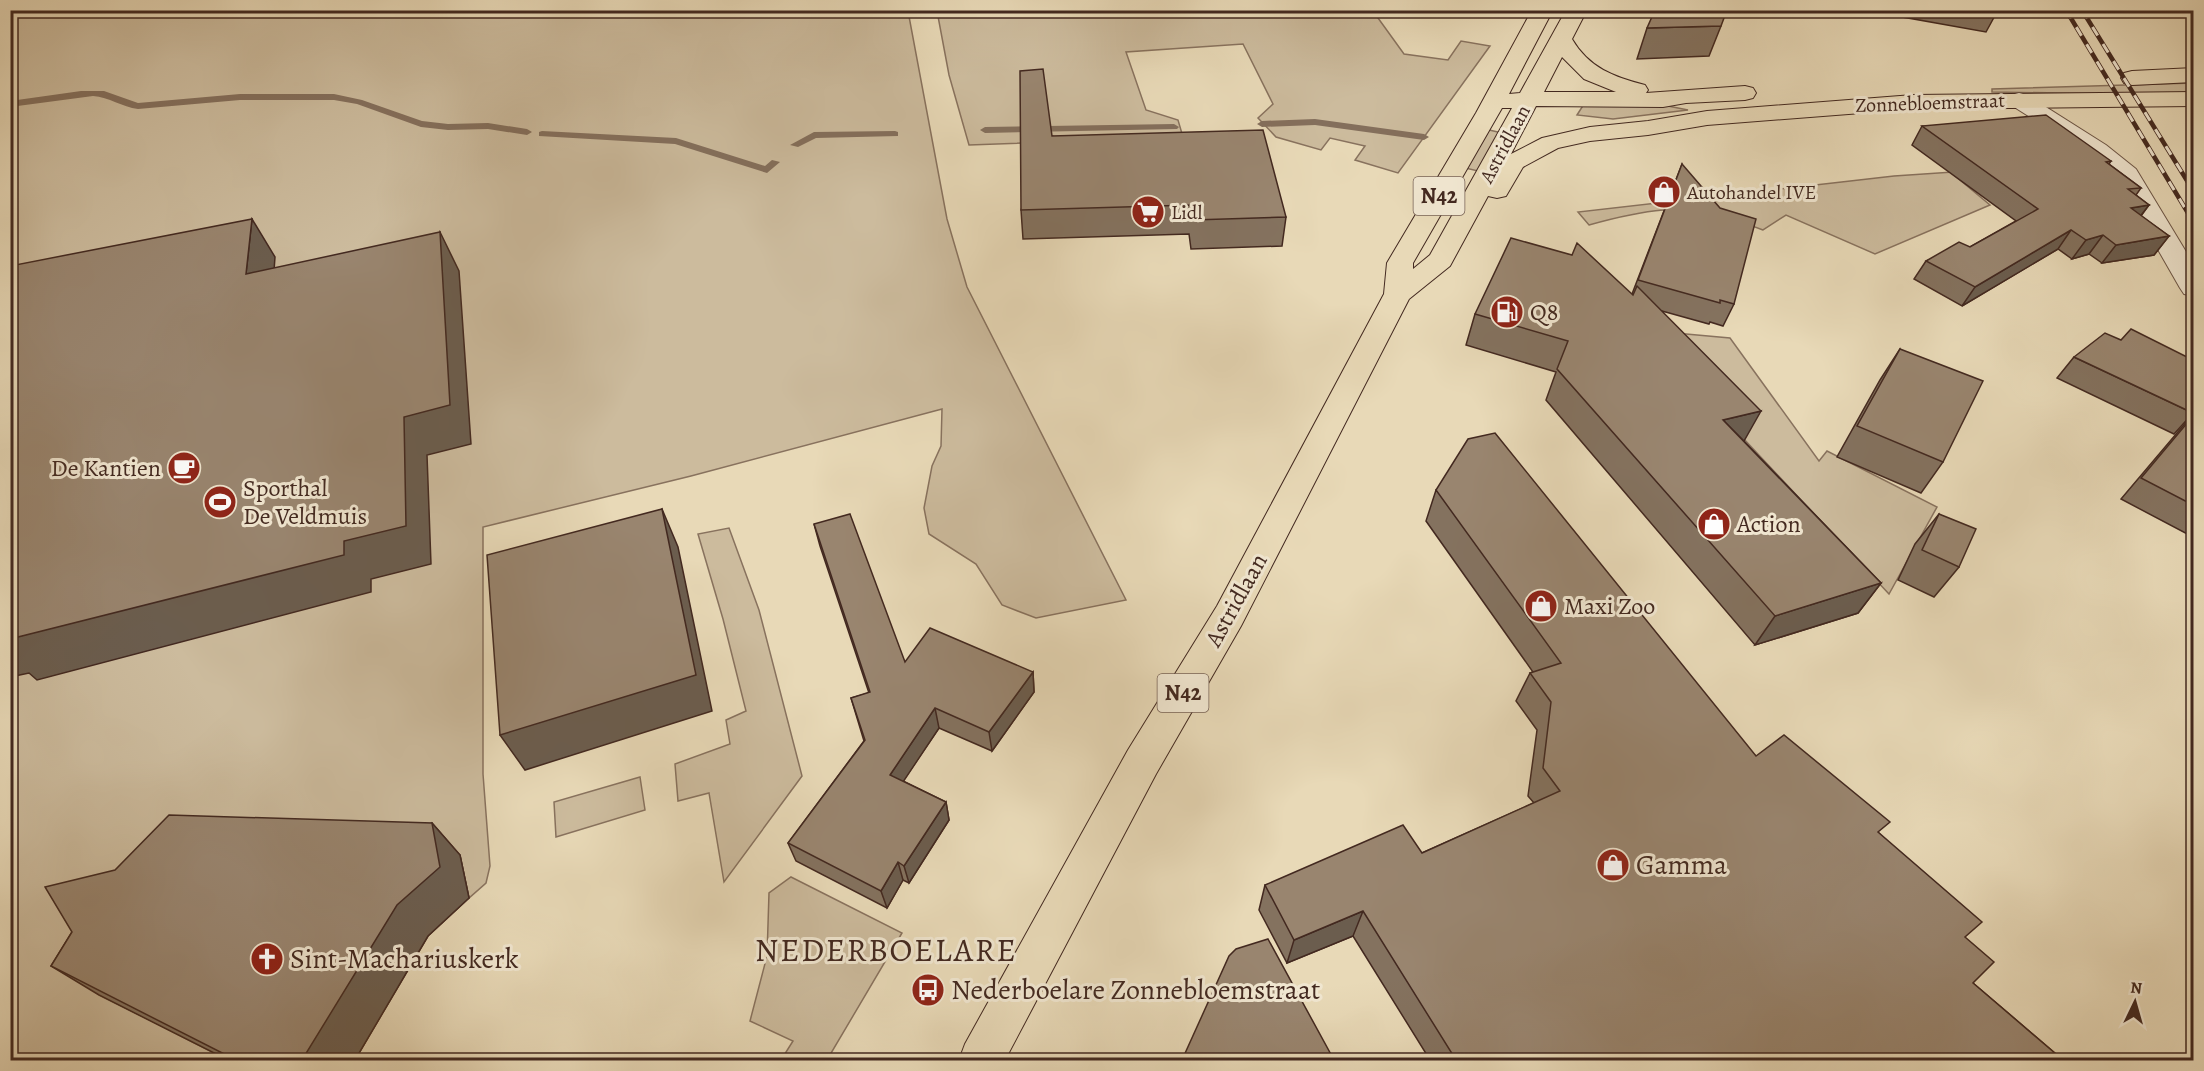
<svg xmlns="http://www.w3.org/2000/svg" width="2204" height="1071" viewBox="0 0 2204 1071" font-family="Alegreya,serif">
<rect width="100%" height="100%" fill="#e8d9b7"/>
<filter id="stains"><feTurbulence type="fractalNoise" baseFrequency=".00333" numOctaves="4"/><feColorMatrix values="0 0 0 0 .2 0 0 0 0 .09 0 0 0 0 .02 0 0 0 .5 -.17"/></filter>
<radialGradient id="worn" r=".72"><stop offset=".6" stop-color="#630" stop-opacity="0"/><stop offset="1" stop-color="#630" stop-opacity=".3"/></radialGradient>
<!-- green -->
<g fill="#ccbb9d" stroke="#88725e" stroke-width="1.5">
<polygon points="10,11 908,11 947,219 967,287 1126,600 1036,618 1002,605 976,564 929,534 924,508 932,466 941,446 942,409 691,476 483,527 483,774 490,866 486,883 469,898 460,855 100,995 228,1060 11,1060"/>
<polygon points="937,11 1373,11 1404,54 1448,60 1461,41 1490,46 1398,173 1355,160 1365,146 1330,138 1321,150 1276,137 1258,118 1273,104 1243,44 1126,52 1146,110 1178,120 1183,137 969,145 949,75"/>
<polygon points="2194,83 2193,95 1992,92 1992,89"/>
<polygon points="1584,104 1668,106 1688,110 1613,119 1577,115"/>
<polygon points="1485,129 1502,133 1478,171 1461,167"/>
<path d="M1953 172 1954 175 1990 205 1875 254 1786 215 1763 230C1738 220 1690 208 1663 210 1638 212 1614 218 1589 225L1578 212 1894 176Z"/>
<polygon points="1642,330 1730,338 1819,461 1827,451 1937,507 1889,594"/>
<polygon points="729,528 759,610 802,776 724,882 709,793 678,801 675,764 730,744 726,720 746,711 723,619 698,534"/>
<polygon points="640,777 645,810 556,837 554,802"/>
<polygon points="791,877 902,933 827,1060 781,1060 793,1041 750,1021 767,956 769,893"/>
</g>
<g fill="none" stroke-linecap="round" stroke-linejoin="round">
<!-- stream -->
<g fill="#846f5c" fill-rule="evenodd">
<path d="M81 91H104L138 103 240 94H334L362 100 422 121 448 124 488 123 527 129 532 132 527 135 488 129 448 130 421 127 357 104 334 100H240L138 109C122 107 109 97 93 96L10 107V101Z"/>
<polygon points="1315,119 1424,134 1429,137 1424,140 1315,125 1262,127 1257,124 1262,121"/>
<polygon points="1174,124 1179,127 1177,129 985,133 980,130 985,127"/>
<polygon points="542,131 676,138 765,166 772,160 780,162 767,173 675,144 539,136 539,132"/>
<polygon points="895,131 898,132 898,136 816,138 798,147 790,145 814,132"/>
</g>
<!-- minor casing -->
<g stroke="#6c5546" stroke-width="2">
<polygon id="minor" points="2019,93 2027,95 2106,145 2136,169 2194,265 2194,296 2184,294 2180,288 2117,178 2090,155 2011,105 2008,100 2011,95"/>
</g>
<!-- major casing -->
<g stroke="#432920" stroke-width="2">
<g id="major">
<path d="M1532 10H1553L1509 94 1520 93 1566 10H1587L1572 39C1589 68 1614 77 1645 85L1648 90 1646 93 1745 86 1753 88 1756 93 1753 98 1745 100 1686 103 1663 107 1536 106 1511 154 1542 138 1590 127 1648 121 1707 111 1913 95 2194 92V106L1913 109 1707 125 1648 135 1590 141 1558 148 1523 167 1506 196 1497 198 1488 196 1450 266 1409 299 1241 626 1156 774 1005 1060H959L965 1044 1128 750 1217 606 1384 294 1387 263 1476 113ZM1562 57 1584 79 1616 92H1544ZM1502 108H1512L1430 255 1413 269V263Z"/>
<polygon points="2194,68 2194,82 2132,85 2124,83 2121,78 2124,73 2132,71"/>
</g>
</g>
<!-- minor -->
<use href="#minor" fill="#f0e6d0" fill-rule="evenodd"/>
<!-- major -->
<use href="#major" fill="#e8d9b7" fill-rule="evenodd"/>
<!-- rail casing -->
<g stroke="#432920" stroke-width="4.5">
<g id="rail">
<polyline points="2066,10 2194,223"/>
<polyline points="2082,10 2194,192"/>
</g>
</g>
<!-- rail -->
<use href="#rail" stroke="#f0e6d0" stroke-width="3" stroke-dasharray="10" stroke-linecap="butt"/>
</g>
<!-- wall -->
<g fill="#84725f" stroke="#432920" stroke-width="1.5">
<polygon points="1897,10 1998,10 1986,32 1897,16"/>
<polygon points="1721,26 1709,56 1637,59 1647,28"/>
<polygon points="1922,126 2111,161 2109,164 2141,188 2136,195 2149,205 2141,216 2169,236 2154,255 2102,263 2089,254 2072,259 2058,249 1962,306 1914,279 1926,261 1970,247 2016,221 1912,145"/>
<polygon points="1052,136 1286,217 1282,246 1191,249 1189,234 1023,239 1021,210"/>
<polygon points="1682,164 1734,304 1723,326 1710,322 1709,324 1662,311 1744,441 1881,583 1858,613 1755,645 1546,400 1556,372 1466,345 1475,314 1632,294"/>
<polygon points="1900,349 1943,462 1921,493 1837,457 1880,380"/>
<polygon points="2074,357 2193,413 2174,434 2057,378"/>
<polygon points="2193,414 2193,537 2121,499"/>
<polygon points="1436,490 1756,756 1879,833 1965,937 1973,983 2063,1060 1430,1060 1353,936 1287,963 1259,910 1265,885 1422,853 1534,803 1528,796 1537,730 1516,701 1530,673 1533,672 1426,521"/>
<polygon points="1939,514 1959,567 1934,597 1898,580 1915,544"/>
<polygon points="814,524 905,662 1033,672 1034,692 992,751 939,728 903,781 946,802 949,820 909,883 903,880 887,908 796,861 788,843 864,741 851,698 869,693 820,546"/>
<polygon points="432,823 460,855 469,898 428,936 355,1060 228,1060 99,995 51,966 72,932"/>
</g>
<!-- shaded-wall -->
<g fill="#6b5d4e" stroke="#432920" stroke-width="1.5">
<polygon points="2149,205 2135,223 2131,208"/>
<polygon points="252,219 275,257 271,313 246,274"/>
<polygon points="2071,230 2058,249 1962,306 1975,287"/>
<polygon points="440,232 459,271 471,444 427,455 431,564 371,579 371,592 37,680 29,673 10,677 10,639 344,541 404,417"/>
<polygon points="2103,235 2089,254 2072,259 2086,240"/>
<polygon points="2169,236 2154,255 2102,263 2116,245"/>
<polygon points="1761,411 1744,441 1723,420"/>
<polygon points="662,509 678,547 712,711 525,770 500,735"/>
<polygon points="1881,583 1858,613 1755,645 1775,616"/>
<polygon points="1033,672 1034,692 992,751 989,732"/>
<polygon points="935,708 939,728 895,794 890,775"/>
<polygon points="946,802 949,820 909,883 904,866"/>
<polygon points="432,823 460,855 469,898 428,936 355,1060 302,1060"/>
<polygon points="898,862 903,880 887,908 881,891"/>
<polygon points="1363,911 1353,936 1287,963 1294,940"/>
</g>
<!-- building -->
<g fill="#99856f" stroke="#432920" stroke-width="1.5">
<polygon points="1655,10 1727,10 1721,26 1647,28"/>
<polygon points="1043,69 1052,136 1263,130 1286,217 1193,220 1191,205 1021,210 1020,71"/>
<polygon points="2046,115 2111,161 2106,162 2141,188 2128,189 2149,205 2131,208 2169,236 2116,245 2103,235 2086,240 2071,230 1975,287 1926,261 1959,242 1970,247 2038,209 1922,126"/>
<polygon points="1682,164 1720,208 1756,219 1734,304 1720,300 1720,303 1638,280"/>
<polygon points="252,219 246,274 440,232 450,405 404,417 406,526 344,541 344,555 10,639 10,266"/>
<polygon points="1511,238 1572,255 1577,243 1633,295 1637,286 1761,411 1723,420 1881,583 1775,616 1557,369 1568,341 1475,314"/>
<polygon points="2131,329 2193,360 2193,413 2074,357 2105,333 2121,340"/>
<polygon points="1900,349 1983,381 1943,462 1857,426"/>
<polygon points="2193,416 2193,505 2141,478"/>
<polygon points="1495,433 1756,756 1784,735 1890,822 1878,832 1982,922 1965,937 1994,962 1973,983 2063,1060 1456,1060 1363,911 1294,940 1265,885 1403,825 1422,853 1560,791 1543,768 1551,702 1530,673 1561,663 1436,490 1468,439"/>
<polygon points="662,509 696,675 500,735 487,555"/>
<polygon points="850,514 905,662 930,628 1033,672 989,732 935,708 890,775 946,802 904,866 898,862 881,891 788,843 865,740 851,698 870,692 814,524"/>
<polygon points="1939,514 1976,529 1959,567 1922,550"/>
<polygon points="169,815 432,823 440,867 397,905 302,1060 236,1060 51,966 72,932 45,887 115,870"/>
<polygon points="1268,939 1334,1060 1182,1060 1229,956 1236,949"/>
</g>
<!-- icons -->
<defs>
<g id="shop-disc" transform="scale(1.725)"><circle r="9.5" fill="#8f2418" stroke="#f0e6d0"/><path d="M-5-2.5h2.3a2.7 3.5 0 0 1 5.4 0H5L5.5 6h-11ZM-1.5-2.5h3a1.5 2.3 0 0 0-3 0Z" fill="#fff"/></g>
<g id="supermarket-disc" transform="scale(1.725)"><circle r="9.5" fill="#8f2418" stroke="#f0e6d0"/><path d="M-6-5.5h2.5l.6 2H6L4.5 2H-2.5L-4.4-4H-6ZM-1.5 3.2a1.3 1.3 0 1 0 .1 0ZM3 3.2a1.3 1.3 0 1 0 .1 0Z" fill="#fff"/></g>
<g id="fuel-disc" transform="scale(1.725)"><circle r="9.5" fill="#8f2418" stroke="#f0e6d0"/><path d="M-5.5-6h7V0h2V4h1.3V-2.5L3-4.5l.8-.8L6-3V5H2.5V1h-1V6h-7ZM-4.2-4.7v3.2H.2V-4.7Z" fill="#fff"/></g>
<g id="cafe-disc" transform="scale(1.725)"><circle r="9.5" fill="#8f2418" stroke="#f0e6d0"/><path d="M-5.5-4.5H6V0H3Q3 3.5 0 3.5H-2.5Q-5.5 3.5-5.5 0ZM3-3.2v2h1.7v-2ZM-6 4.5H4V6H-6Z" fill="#fff"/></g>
<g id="stadium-disc" transform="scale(1.725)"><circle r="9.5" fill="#8f2418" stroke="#f0e6d0"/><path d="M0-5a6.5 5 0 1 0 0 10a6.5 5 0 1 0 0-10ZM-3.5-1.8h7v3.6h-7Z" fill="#fff"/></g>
<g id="church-disc" transform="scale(1.725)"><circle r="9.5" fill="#8f2418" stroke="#f0e6d0"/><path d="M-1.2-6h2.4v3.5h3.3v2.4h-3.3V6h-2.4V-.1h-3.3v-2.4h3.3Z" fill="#fff"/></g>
<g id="bus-disc" transform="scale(1.725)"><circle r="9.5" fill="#8f2418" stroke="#f0e6d0"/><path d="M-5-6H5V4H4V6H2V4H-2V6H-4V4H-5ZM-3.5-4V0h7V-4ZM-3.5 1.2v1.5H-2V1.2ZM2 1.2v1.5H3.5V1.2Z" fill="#fff"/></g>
</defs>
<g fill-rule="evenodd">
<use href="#shop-disc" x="1664" y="192"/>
<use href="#supermarket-disc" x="1148" y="212"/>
<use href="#fuel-disc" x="1507" y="312"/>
<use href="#cafe-disc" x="184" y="468"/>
<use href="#stadium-disc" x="220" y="502"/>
<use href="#shop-disc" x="1714" y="524"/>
<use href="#shop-disc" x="1541" y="606"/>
<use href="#shop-disc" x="1613" y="865"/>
<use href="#church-disc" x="267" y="959"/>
<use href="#bus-disc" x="928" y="990"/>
</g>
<g text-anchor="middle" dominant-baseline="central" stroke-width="6" stroke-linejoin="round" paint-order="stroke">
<!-- far-street labels -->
<g font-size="20" fill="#432920" stroke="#f0e6d0">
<text transform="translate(1930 103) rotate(-2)">Zonnebloemstraat</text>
<text transform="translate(1505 144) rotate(-62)">Astridlaan</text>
</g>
<!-- far-poi labels -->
<g font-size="20" fill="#432920" stroke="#f0e6d0" text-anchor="start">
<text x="1687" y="192">Autohandel IVE</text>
<text x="1171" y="212">Lidl</text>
</g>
<!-- shield labels -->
<g fill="#f0e6d0" stroke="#776255" stroke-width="1.5">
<rect x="1413.5" y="177" width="51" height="38" rx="4.5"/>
<rect x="1157.5" y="674" width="51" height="38" rx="4.5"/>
</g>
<g font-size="22" font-weight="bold" fill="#432920">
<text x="1439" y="196">N42</text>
<text x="1183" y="693">N42</text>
</g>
<!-- poi labels -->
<g font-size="24" fill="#432920" stroke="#f0e6d0" text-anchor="start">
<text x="1530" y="312">Q8</text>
<text x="161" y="468" text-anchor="end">De Kantien</text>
<text x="243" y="488">Sporthal<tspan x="243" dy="28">De Veldmuis</tspan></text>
<text x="1737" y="524">Action</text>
<text x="1564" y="606">Maxi Zoo</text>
</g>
<!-- street labels -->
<g font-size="24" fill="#432920" stroke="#f0e6d0">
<text transform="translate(1236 600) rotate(-61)">Astridlaan</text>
</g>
<!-- near-poi labels -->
<g font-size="28" fill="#432920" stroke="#f0e6d0" text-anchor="start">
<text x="1636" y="865">Gamma</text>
<text x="290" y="959">Sint-Machariuskerk</text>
<text x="951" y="990">Nederboelare Zonnebloemstraat</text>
</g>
<!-- near-quarter labels -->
<g font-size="33" letter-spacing="1.5" fill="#432920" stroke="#f0e6d0">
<text x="886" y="949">NEDERBOELARE</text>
</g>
</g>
<!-- margin -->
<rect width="2204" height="1071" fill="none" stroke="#e8d9b7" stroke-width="36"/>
<rect x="12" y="12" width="2180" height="1047" fill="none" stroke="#432920" stroke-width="3"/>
<rect x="18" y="18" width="2168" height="1035" fill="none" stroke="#432920" stroke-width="1.5"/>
<!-- north arrow -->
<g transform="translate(2135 1002) rotate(5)" stroke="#f0e6d0" stroke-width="4.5" paint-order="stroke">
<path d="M0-4.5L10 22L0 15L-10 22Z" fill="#432920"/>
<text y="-9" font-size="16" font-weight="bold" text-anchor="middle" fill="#432920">N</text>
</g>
<rect width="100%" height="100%" filter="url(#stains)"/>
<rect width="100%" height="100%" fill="url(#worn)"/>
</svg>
